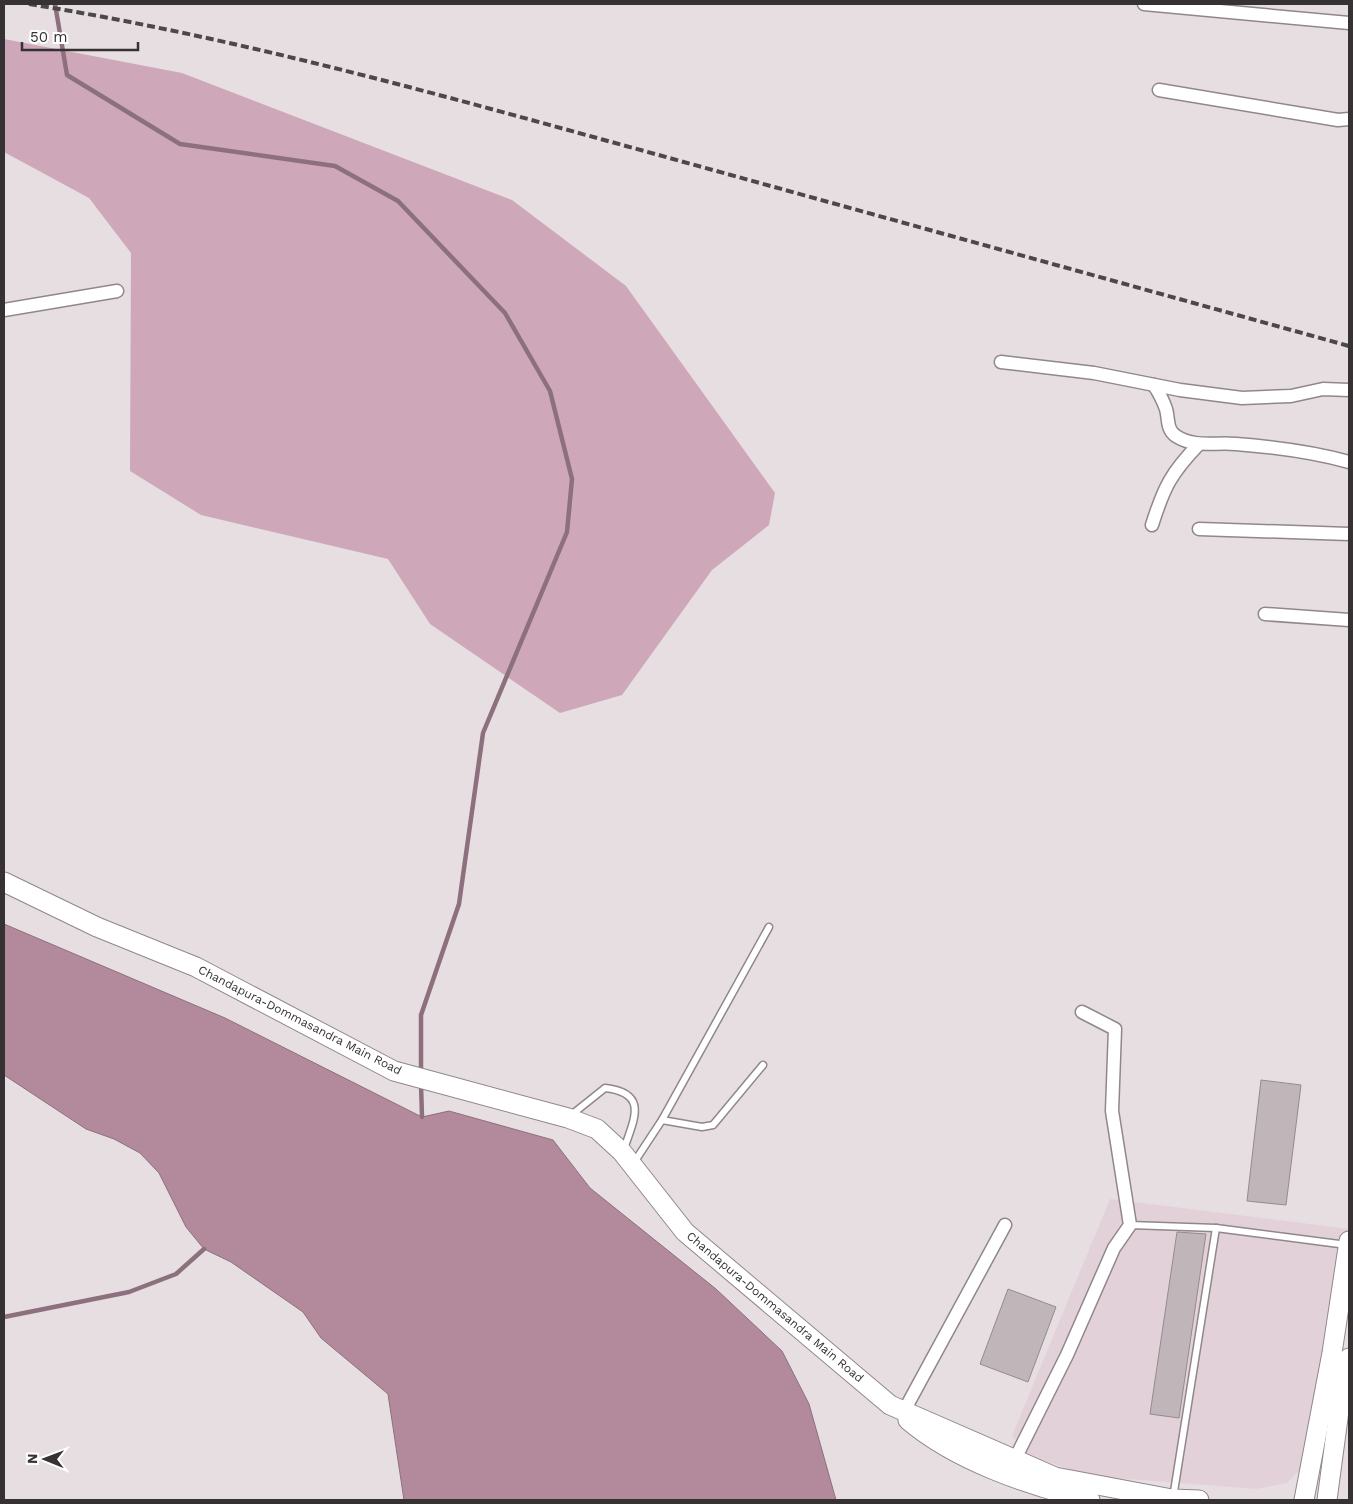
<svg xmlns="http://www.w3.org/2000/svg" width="1353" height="1504" viewBox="0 0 1353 1504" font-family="'Work Sans',sans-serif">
<rect width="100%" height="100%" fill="#e7dee1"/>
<!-- built -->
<polygon fill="#e3d1d9" points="1110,1199 1349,1229 1306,1464 1287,1483 1256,1489 1090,1476 1030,1456 1012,1436"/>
<!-- green -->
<polygon fill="#cea8b8" points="4,39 182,73 512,200 626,286 775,493 769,525 712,570 622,695 560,713 430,624 388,559 201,515 130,471 131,253 89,198 4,152"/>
<!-- water -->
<polygon fill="#b28a9c" stroke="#8d707d" points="4,924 225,1018 422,1117 449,1111 553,1140 590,1188 716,1289 782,1351 809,1404 836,1500 404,1500 388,1394 321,1338 303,1312 231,1262 204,1249 186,1227 159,1173 140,1153 114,1139 86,1129 4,1075"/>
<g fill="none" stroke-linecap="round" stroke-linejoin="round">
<!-- stream -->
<g stroke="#8d707d" stroke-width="4.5">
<polyline points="55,4 67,75 180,144 335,166 398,201 505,313 550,391 572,479 567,532 483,733 459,904 421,1015 421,1074"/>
<polyline points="421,1084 422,1117"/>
<polyline points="4,1317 129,1292 176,1274 204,1249"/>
</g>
</g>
<!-- building -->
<g fill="#c0b6ba" stroke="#938b8e">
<polygon points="1261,1080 1301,1085 1286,1205 1247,1201"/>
<polygon points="1177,1232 1206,1234 1179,1418 1150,1414"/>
<polygon points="1008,1289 1056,1307 1028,1382 980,1364"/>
</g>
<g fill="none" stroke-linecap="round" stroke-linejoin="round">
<!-- lane casing -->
<g stroke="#90878a" stroke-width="9">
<g id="lane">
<path d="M570 1116 605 1088C649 1093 634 1119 624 1149"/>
<polyline points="662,1120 702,1127 713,1125 763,1065"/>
<polyline points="633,1164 662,1120 769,927"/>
<polyline points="1130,1225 1216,1228 1347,1245"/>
<polyline points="1173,1498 1216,1228"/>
</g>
</g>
<!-- street casing -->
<g stroke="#90878a" stroke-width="15">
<g id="street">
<polyline points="1144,4 1349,23"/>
<polyline points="1159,90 1338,120 1349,119"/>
<polyline points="4,310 117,291"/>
<polyline points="1001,362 1094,373 1180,390 1242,398 1291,396 1323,389 1349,390"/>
<path d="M1154 385C1159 393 1163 400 1166 409 1169 419 1166 429 1176 436 1194 448 1216 442 1236 444 1274 447 1313 452 1349 462"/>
<path d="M1152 525C1164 487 1171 473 1199 444"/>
<polyline points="1199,529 1349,534"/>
<polyline points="1265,614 1349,620"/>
<polyline points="904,1411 1005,1225"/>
<polyline points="1015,1459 1067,1355 1114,1248 1130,1225 1112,1111 1115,1029 1082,1012"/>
</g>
</g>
<!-- secondary casing -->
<g stroke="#90878a" stroke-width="21">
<g id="secondary">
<polyline points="4,882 97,927 196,967 394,1071 568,1118 597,1129 622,1152 685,1232 890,1405 1055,1477 1172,1499 1199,1500"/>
<path d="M908 1420C956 1461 1030 1486 1090 1500"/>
<polyline points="1304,1500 1332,1353 1349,1241"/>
<polyline points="1327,1500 1341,1396 1349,1358"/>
</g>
</g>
<!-- lane -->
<use href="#lane" stroke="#fff" stroke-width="6"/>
<!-- street -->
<use href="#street" stroke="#fff" stroke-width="12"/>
<!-- secondary -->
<use href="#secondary" stroke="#fff" stroke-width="19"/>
<!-- rail -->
<path stroke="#4c484a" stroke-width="4" stroke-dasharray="8 4" stroke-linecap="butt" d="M29 4C241 38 448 97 655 154 886 218 1118 282 1349 346"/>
</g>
<g text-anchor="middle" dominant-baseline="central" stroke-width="4.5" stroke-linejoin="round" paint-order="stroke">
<!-- street labels -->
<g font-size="12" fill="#363234" stroke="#fff">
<text transform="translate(300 1020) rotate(27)">Chandapura-Dommasandra Main Road</text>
<text transform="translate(775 1307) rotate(40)">Chandapura-Dommasandra Main Road</text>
</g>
</g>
<!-- border -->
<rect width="1353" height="1504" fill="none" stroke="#363234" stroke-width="10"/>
<!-- north arrow -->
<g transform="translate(45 1459) rotate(271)" stroke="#ffffff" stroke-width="4" paint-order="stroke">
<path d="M0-4L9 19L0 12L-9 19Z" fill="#363234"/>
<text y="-8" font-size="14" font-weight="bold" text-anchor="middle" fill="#363234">N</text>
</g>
<!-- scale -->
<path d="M22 42v8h116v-8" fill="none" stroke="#363234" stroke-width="2.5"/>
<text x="30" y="42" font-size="15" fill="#363234" stroke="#ffffff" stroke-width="4" paint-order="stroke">50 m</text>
</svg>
